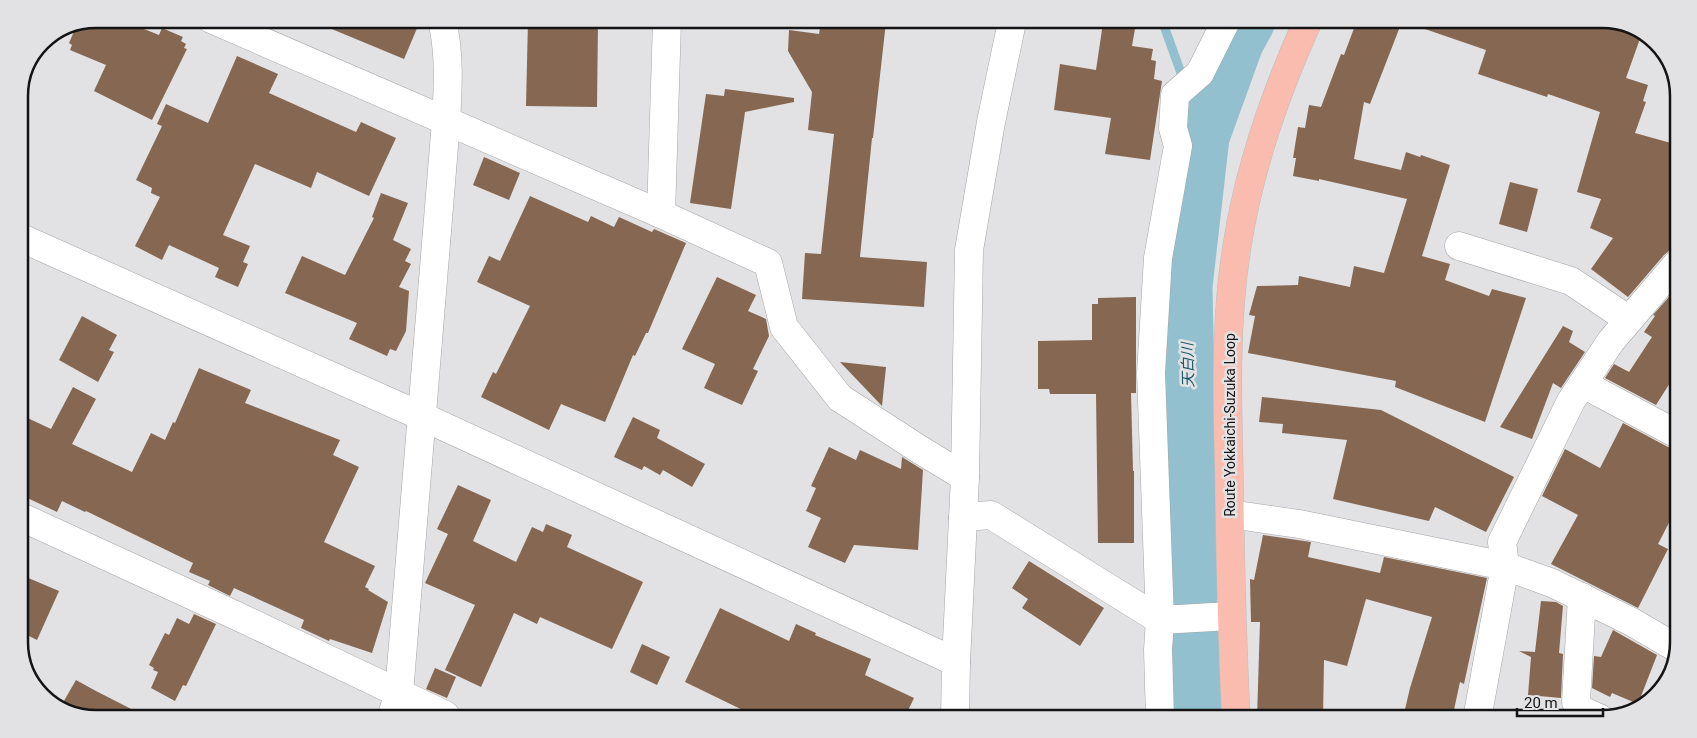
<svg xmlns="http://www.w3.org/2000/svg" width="1697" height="738" viewBox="0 0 1697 738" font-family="Roboto,'Noto Sans JP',sans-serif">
<rect width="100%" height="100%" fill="#e2e2e4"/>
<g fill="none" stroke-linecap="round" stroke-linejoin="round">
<!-- stream -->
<polyline stroke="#92c0ce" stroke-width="9" points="1163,23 1204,137"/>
<!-- river -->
<polyline stroke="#92c0ce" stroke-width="51" points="1196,718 1187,286 1204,137 1238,43 1249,23"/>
</g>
<!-- building -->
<g fill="#866751">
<polygon points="96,19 119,19 159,35 162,28 183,37 181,41 186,44 184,48 187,49 152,120 94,91 106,65 70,50 72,45 69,43 76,27"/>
<polygon points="310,20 403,20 418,26 404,59"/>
<polygon points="528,20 598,21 597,107 526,106"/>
<polygon points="821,21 886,22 873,138 872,138 860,257 927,262 924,307 802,299 805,253 821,254 834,134 808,130 812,92 788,51 789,30 819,34"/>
<polygon points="1103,23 1136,23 1132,46 1153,49 1151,60 1156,61 1154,79 1162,81 1150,160 1105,154 1111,118 1054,110 1060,64 1096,70"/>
<polygon points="1356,23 1401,24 1370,104 1364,102 1354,159 1401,170 1406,152 1420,157 1421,155 1450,165 1422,256 1450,264 1445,280 1489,296 1492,289 1526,298 1485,422 1395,387 1396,381 1248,353 1255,316 1249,315 1257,286 1298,285 1299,276 1350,287 1354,266 1384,273 1407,199 1319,179 1319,181 1293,176 1296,158 1293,158 1298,127 1305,128 1309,105 1321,107 1341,54 1344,55"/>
<polygon points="1423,24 1618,24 1642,33 1626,78 1648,85 1643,101 1646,102 1635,133 1678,145 1677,250 1670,250 1664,255 1628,297 1591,269 1613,238 1590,228 1601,199 1577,192 1600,112 1548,94 1547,97 1478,74 1486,50 1422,28"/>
<polygon points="237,56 278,74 269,93 356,132 361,122 396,138 369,196 317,172 311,188 255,164 223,235 250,246 243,262 248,264 238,287 215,277 219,268 169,245 162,260 135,246 160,197 151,193 152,188 136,180 162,126 157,124 166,104 208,123"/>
<polygon points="725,89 794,98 794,102 745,112 731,209 690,203 706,94 724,96"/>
<polygon points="484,157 520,173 509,200 473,185"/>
<polygon points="1510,182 1538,189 1527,232 1499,224"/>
<polygon points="381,193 408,203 393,240 411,249 405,261 411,264 399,287 409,291 406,331 396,351 390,349 387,356 349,339 357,323 285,293 302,256 345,275 374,218 372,217"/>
<polygon points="530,196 588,222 591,216 614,227 619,217 652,232 654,229 686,243 648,333 646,333 635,356 633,355 605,422 561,404 549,430 481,397 493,372 496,374 530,306 477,282 489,256 500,261"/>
<polygon points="717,277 756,295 748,311 766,319 769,336 753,369 758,371 742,405 704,388 715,364 682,349"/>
<polygon points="1676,289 1675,375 1656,405 1605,378 1614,364 1629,372 1652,337 1644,332 1655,316 1653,315"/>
<polygon points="1136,297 1136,393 1131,393 1133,471 1134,471 1134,543 1098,543 1096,394 1050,394 1049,389 1038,389 1038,341 1092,340 1092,304 1098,304 1098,298"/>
<polygon points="82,316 117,335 109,350 114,352 98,382 59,360"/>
<polygon points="1563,326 1573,331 1569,342 1585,352 1561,388 1553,383 1532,439 1500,427"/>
<polygon points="840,362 886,367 882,406"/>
<polygon points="199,368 251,390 245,403 340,440 333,455 359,467 324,542 375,566 365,587 369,589 368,590 388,602 372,653 330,639 329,641 301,628 304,620 234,588 230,596 208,585 210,581 189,572 193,563 86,511 85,512 62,501 57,512 19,494 19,414 51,429 73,387 96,399 72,444 132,472 151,433 165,440 173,422 175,423"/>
<polygon points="1262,397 1381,410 1514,477 1486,532 1435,507 1429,521 1333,499 1347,440 1282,433 1283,424 1259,422"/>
<polygon points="633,417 660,430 657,438 705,464 692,487 663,470 660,475 644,466 642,470 614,457"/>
<polygon points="1623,423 1668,447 1675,448 1674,513 1658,544 1668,549 1638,608 1551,564 1578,515 1542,496 1565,449 1600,468"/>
<polygon points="829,447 856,460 860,450 901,469 902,457 923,470 918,550 854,545 845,563 808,547 821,518 806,511 816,488 811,486"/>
<polygon points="458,485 491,500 473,541 516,562 532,527 543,532 546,524 572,535 567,547 643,582 612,649 540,617 537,624 514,613 481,687 445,670 475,605 425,583 448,534 437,529"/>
<polygon points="1263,535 1311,542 1308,557 1380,573 1384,557 1487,578 1464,684 1460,682 1452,719 1403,718 1410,688 1432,617 1366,599 1347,666 1324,660 1323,718 1257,718 1260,622 1251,622 1250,579 1254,580"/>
<polygon points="1029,561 1104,608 1080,646 1022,608 1028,599 1012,588"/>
<polygon points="19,574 59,591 37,640 19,631"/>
<polygon points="1541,601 1556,602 1563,606 1559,653 1563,654 1561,698 1528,695 1531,657 1519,651 1535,652"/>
<polygon points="720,608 789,641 796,624 816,633 815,635 871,659 865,675 914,698 905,717 755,716 685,682"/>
<polygon points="194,614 216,624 186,686 183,685 175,701 151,688 158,672 153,670 154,668 149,665 165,633 169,635 177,618 189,624"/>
<polygon points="1613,630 1657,655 1638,704 1612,693 1610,697 1592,688 1594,656 1601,657"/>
<polygon points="642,644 670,657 657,685 630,672"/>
<polygon points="435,668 456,677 447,698 426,689"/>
<polygon points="76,680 96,691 141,714 74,714 61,706"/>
</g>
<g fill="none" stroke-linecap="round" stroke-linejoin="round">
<!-- minor casing -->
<g stroke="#a4a5a7" stroke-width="29">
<g id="minor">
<polyline points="211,19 661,214 768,263 784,327 840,398 922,451 965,477"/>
<polyline points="661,214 667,21"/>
<polyline points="19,237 421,416 956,662"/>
<polyline points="1459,246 1571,281 1629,320"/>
<polyline points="1583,384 1675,433"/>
<polyline points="1230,514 1299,524 1505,566 1552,583 1632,622 1673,646"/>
<polyline points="19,516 237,616 445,715"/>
<polyline points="963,517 991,515 1160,620 1231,616"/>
<polyline points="1582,597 1576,702 1581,710 1601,719"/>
<path d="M392 715 399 693 446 122C448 87 450 54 442 20"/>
<polyline points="955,717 956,662 965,477 969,250 991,122 1012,22"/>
<polyline points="1160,718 1158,650 1160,620 1151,373 1158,258 1178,146 1173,128 1175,95 1200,73 1225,23"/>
<polyline points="1477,719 1505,566 1502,542 1571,401 1611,341 1676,265"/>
</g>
</g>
<!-- major casing -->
<g stroke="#bdbdbd" stroke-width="29">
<path id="major" d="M1236 718C1232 635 1230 552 1229 469 1227 394 1225 320 1237 246 1249 169 1275 94 1307 23"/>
</g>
<!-- minor -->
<use href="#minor" stroke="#fff" stroke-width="28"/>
<!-- major -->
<use href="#major" stroke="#fabcaf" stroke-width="28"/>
</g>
<g text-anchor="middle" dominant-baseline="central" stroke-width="5" stroke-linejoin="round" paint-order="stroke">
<!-- street labels -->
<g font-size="14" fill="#141414" stroke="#e2e2e4">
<text transform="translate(1230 425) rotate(-90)">Route Yokkaichi-Suzuka Loop</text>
</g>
<!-- water labels -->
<g font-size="15" font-style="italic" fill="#185666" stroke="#e2e2e4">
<text transform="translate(1188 365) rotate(-91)">天白川</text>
</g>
</g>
<!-- crop -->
<path d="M0 0H1697V738H0ZM96 28H1602A68 68 0 0 1 1670 96V642A68 68 0 0 1 1602 710H96A68 68 0 0 1 28 642V96A68 68 0 0 1 96 28Z" fill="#e2e2e4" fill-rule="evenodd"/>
<path fill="none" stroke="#141414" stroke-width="2.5" d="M96 28H1602A68 68 0 0 1 1670 96V642A68 68 0 0 1 1602 710H96A68 68 0 0 1 28 642V96A68 68 0 0 1 96 28Z"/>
<!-- scale -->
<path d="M1517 708v8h86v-8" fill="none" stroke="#141414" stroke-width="2.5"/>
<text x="1524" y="708" font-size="15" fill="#141414" stroke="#e2e2e4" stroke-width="4" paint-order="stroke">20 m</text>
</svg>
